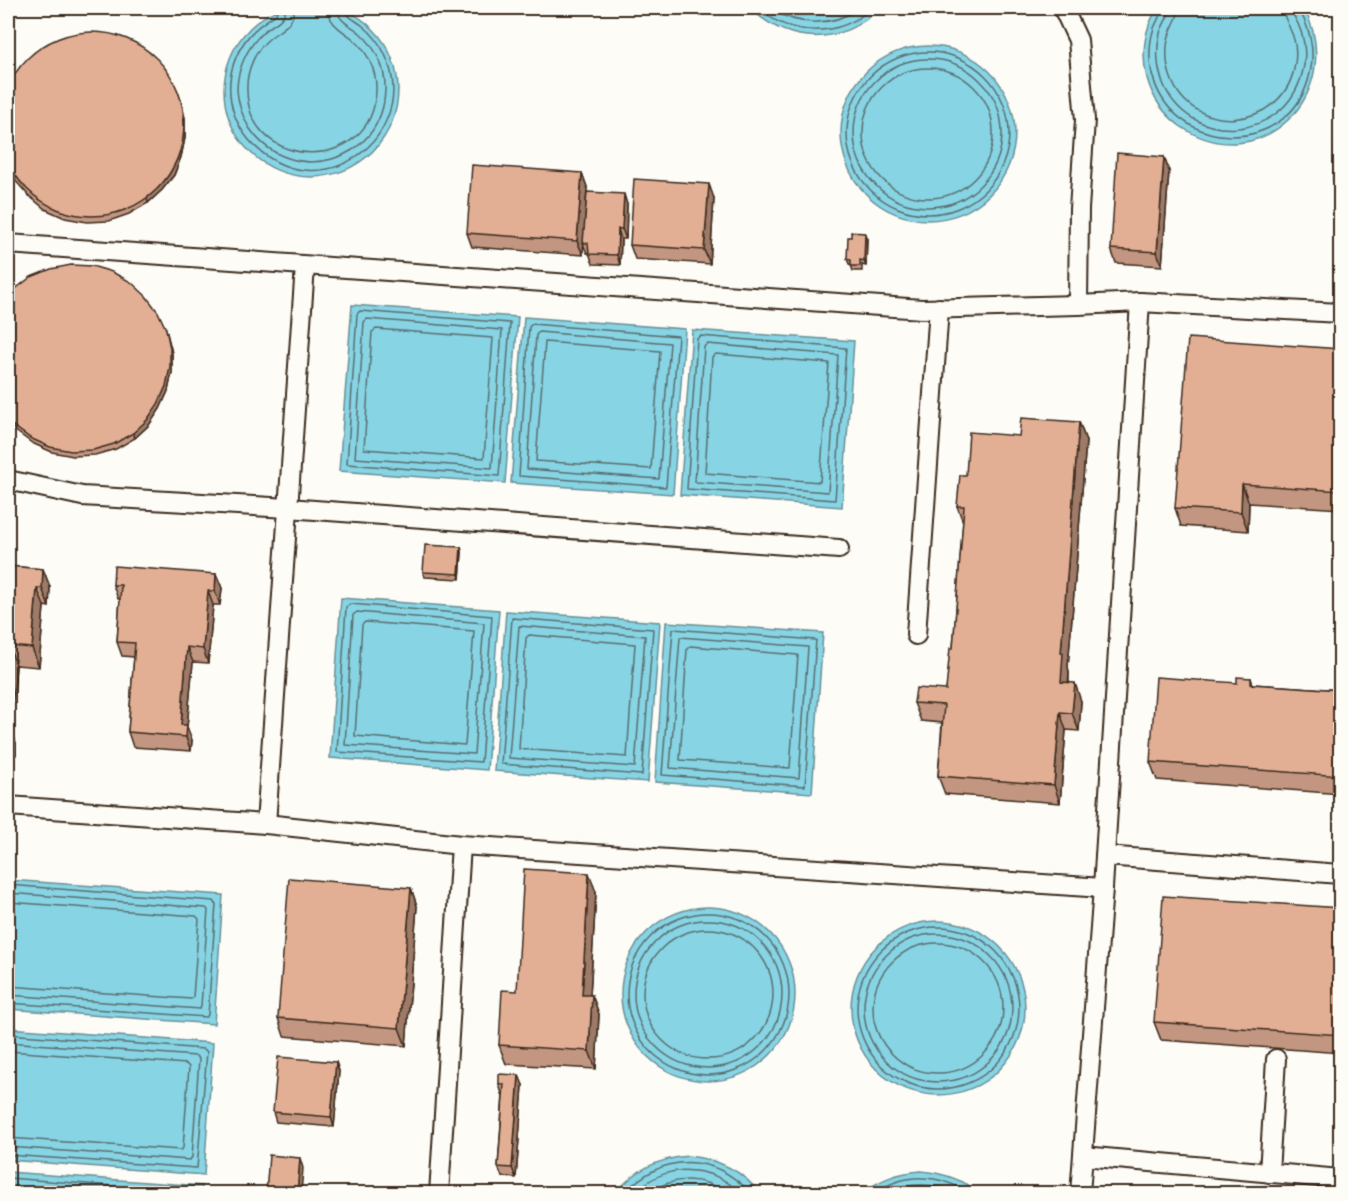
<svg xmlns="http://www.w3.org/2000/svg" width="1348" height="1201" viewBox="0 0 1348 1201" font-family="'Indie Flower',sans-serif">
<rect width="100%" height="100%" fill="#fdfcf7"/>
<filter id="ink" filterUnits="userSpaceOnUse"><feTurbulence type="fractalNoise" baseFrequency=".0167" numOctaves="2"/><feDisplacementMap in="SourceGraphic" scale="12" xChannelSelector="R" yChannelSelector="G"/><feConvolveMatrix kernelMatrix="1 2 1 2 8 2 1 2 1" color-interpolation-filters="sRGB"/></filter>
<g filter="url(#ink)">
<!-- water -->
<g fill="#87d4e5" stroke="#699095" stroke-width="1.5">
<circle cx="311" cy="90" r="87"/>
<path d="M750 8H880C840 46 790 46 750 8Z"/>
<path d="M1158 8H1304C1348 93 1260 181 1180 126 1164 114 1152 97 1147 78 1141 55 1144 27 1158 8Z"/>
<circle cx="928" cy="133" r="87"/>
<polygon points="352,305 518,317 505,483 339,471"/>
<polygon points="524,317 685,329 673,494 511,483"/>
<polygon points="692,330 854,341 842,507 680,495"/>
<polygon points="341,598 499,610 487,770 330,758"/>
<polygon points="506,611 660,622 648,782 494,771"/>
<polygon points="666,622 823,633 812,793 655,782"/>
<polygon points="8,880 223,895 214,1024 8,1009"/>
<circle cx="708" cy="994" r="87"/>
<circle cx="938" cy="1008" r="87"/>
<polygon points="8,1028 213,1043 204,1175 8,1160"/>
<path d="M688 1156C716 1159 742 1169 759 1193H616C635 1169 658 1159 688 1156Z"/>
<path d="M921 1171C944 1173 962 1179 980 1193H863C881 1178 899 1173 921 1171Z"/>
<polygon points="8,1172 202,1186 202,1193 8,1193"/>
</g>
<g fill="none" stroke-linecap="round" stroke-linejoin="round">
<!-- shore -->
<g stroke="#596e6e" stroke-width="1.5">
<path d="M278 8 276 14C265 22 253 29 245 41 190 122 296 215 368 147 383 133 393 110 393 90 393 66 382 41 363 26 356 20 346 17 345 8"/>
<path d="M285 8C285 22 271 24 262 33 247 48 237 69 237 90 238 104 243 118 250 129 291 188 383 163 385 90 386 69 376 47 360 33 351 25 338 22 337 8"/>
<path d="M294 8C294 25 282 28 270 38 255 50 246 71 247 90 248 173 374 174 376 90 377 71 367 50 352 38 340 29 329 24 328 8"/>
<path d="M758 8C790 37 840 38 871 8"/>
<path d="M769 8C799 27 831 27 860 8"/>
<path d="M1162 8C1161 15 1157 21 1154 28 1150 40 1149 56 1151 69 1167 155 1292 160 1310 73 1314 57 1312 40 1306 24 1304 18 1300 14 1300 8"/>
<path d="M1170 8C1169 17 1163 24 1160 33 1156 49 1157 68 1163 83 1189 148 1284 142 1302 74 1307 58 1305 39 1298 24 1295 18 1292 14 1292 8"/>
<path d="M1179 8C1179 17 1173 24 1170 33 1165 47 1166 65 1171 78 1192 137 1281 130 1294 69 1297 56 1296 41 1290 29 1287 21 1283 16 1283 8"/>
<circle cx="928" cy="133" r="81"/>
<circle cx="928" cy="133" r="74"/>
<circle cx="928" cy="133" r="65"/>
<polygon points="360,311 510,323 499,476 347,464 357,314"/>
<polygon points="367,319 502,330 492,468 355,458 364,322"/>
<polygon points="532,324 678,336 666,487 519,476 529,327"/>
<polygon points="376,329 493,338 484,458 364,449 372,332"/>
<polygon points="539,332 670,343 659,479 527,469 536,335"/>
<polygon points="700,336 846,348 835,500 687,489 697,339"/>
<polygon points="545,342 660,351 651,469 536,461"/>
<polygon points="707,344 838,355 828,492 695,482 704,347"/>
<polygon points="716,354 829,363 820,482 705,473 712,357"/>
<polygon points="350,604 492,616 481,762 337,752 346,607"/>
<polygon points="357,612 484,623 474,754 345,745 353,615"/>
<polygon points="512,618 653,629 642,775 501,764"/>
<polygon points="365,622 474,631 465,745 355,736 362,625"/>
<polygon points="519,626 645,636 635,767 509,758"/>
<polygon points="673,629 816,640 805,786 662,775"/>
<polygon points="529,635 635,644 627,757 519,749 526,638"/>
<polygon points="680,637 808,647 799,778 670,768"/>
<polygon points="690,646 798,655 790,768 680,760 687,649"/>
<polyline points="8,885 214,901 216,904 208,1015 206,1017 8,1003"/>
<polyline points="8,893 206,908 208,910 201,1006 200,1009 8,995"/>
<polyline points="8,902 196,916 199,919 193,997 191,999 8,986"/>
<circle cx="708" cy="994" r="81"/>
<circle cx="708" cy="994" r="74"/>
<circle cx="938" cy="1008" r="81"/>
<circle cx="708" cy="994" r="65"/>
<circle cx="938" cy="1008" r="74"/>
<circle cx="938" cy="1008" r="65"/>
<polyline points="8,1034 204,1049 207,1052 197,1168 8,1155"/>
<polyline points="8,1042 196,1056 199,1059 192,1157 190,1160 8,1147"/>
<polyline points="8,1051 186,1064 189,1067 183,1148 181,1150 8,1138"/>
<polyline points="8,1178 193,1192 196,1194"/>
<polyline points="8,1186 116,1194"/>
<path d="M623 1194C663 1152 712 1152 752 1194"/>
<path d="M634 1194C663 1162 712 1163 741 1194"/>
<path d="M646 1194C674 1175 701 1175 729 1194"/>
<path d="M873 1194C904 1172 939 1173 970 1194"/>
<path d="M886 1194C909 1182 934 1182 956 1194"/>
</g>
<!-- lane casing -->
<g stroke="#3b2a1e" stroke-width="22">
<g id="lane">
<polyline points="1063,8 1078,40 1085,120 1079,209 1078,305"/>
<polyline points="8,244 922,309 1078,305 1140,302 1340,313"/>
<polyline points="8,480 82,496 288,508 839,549"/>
<polyline points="916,635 939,308"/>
<polyline points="8,806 266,824 461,845 1103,888"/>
<polyline points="266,824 305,266"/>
<polyline points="1105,856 1340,874"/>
<polyline points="1083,1156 1340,1179"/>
<polyline points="1269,1173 1276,1059"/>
<polyline points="439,1194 461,845"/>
<polyline points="1080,1194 1103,888 1140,302"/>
</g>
</g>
<!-- lane -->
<use href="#lane" stroke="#fdfcf7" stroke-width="18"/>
</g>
<!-- wall -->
<g fill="#c29680" stroke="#3b2a1e" stroke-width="1.5">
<polygon points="181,100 185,118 185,138 181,157 174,175 162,190 148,203 129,214 109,221 87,222 65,218 45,209 28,195 14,179 8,164"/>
<polygon points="1341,100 1341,194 1339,194 1333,180"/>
<polygon points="1164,157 1169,171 1162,266 1116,263 1111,249"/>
<polygon points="582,173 587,187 586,202 627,204 626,239 621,239 620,265 593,264 589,253 587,253 583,244 583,255 472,247 467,233"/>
<polygon points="714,198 710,264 635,259 630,245"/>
<polygon points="865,233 867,238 866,266 862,265 862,271 853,271 851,265 849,264 847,259 851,237"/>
<polygon points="8,298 167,334 172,353 172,372 168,391 160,409 149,425 135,438 116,449 95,455 73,456 52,452 32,443 14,430 8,422"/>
<polygon points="1341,349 1341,509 1249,503 1248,531 1181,526 1175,508"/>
<polygon points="1079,422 1086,441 1068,667 1069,672 1069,682 1081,701 1079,731 1066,730 1060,803 945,794 938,776 942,723 921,721 914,703 946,690 953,648 963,522 957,506 966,475 1019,436"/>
<polygon points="461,547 462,552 460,579 425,577 423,572"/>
<polygon points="8,566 43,569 50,587 49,607 44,606 39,667 16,665 11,728 16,743 16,755 8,754"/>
<polygon points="216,574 222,588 220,605 213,605 208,663 193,662 187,727 192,740 191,751 133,747 128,732 134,657 122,656 117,642 120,599 118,599 113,585"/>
<polygon points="1251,678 1253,684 1341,690 1341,794 1157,780 1150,762 1237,683"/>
<polygon points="411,888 417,906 406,1046 284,1036 278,1018"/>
<polygon points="596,892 590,995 592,995 599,1014 596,1069 506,1064 499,1045 517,991"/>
<polygon points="1341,908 1341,1053 1161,1040 1154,1022"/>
<polygon points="336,1062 339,1071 334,1127 276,1122 273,1112"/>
<polygon points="499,1084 523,1085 516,1178 502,1177 498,1167 503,1094 502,1094"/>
</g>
<!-- shaded-wall -->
<g fill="#9e7a68" stroke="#3b2a1e" stroke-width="1.5">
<polygon points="179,95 185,118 185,138 181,157 174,175 162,190 148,203 147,199"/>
<polygon points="1164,157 1169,171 1162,266 1157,252"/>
<polygon points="582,173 587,187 583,255 577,241"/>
<polygon points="709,184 714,198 710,264 704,250"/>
<polygon points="624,194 627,204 626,239 622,229"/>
<polygon points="618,229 621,239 620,265 617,255"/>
<polygon points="865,233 867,238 866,266 864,261"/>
<polygon points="166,329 172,353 172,372 168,391 160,409 149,425 135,438 133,433"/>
<polygon points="1079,422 1086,441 1068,667 1069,672 1067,700 1061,682 1061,653"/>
<polygon points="1242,484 1249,503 1248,531 1241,512"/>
<polygon points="461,547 462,552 460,579 459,574"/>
<polygon points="43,569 50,587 49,607 42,588"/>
<polygon points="216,574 222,588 220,605 215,591"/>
<polygon points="37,588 44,606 39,667 32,648"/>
<polygon points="208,591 213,605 208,663 203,649"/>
<polygon points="9,646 16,665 11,728 16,743 16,755 9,736 8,736 8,665"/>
<polygon points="187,647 193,662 187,727 192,740 191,751 181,725"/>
<polygon points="1075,683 1081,701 1079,731 1072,713"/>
<polygon points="1060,712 1066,730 1060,803 1054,785"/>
<polygon points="589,873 596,892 589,1013 582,995"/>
<polygon points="411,888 417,906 406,1046 399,1028"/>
<polygon points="592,995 599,1014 596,1069 589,1051"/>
<polygon points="336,1062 339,1071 334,1127 331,1117"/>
<polygon points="519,1075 523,1085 516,1178 512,1168"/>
<polygon points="300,1158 303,1168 301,1194 297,1194"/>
</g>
<!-- building -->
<g fill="#e2af95" stroke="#3b2a1e" stroke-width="1.5">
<circle cx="92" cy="124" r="92"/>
<polygon points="1339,100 1341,100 1341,180 1333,180"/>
<polygon points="1117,153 1164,157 1157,252 1111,249"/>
<polygon points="472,165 582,173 577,241 467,233"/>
<polygon points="634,179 709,184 704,250 630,245"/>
<polygon points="587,192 624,194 622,229 618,229 617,255 589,254 588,243 583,243"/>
<polygon points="851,232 865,233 864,261 860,260 860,266 851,266 851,260 847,259 848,237 851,237"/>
<polygon points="71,265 92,266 112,272 131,282 146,296 158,312 166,329 170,348 170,367 166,386 158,404 147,420 133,433 114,444 93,450 71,451 50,447 30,438 12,425 8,419 8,298 14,290 31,277 51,269"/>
<polygon points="1188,338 1341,349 1341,491 1242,484 1241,512 1175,508"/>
<polygon points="1021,418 1079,422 1061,653 1063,653 1061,682 1075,683 1072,713 1060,712 1054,785 938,776 944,705 914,703 916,688 946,690 950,648 953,648 964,506 957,506 960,475 966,475 969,432 1019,436"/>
<polygon points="425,545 461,547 459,574 423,572"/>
<polygon points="8,566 43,569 42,588 37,588 32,648 9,646 8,665"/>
<polygon points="114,566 216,574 215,591 208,591 203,649 187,647 181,725 187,725 186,737 128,732 135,643 117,642 121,585 113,585"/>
<polygon points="1156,677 1237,683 1237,677 1251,678 1251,684 1341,690 1341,776 1150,762"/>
<polygon points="8,724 10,724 9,736 8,736"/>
<polygon points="524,869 589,873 582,995 592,995 589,1051 499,1045 502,990 517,991"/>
<polygon points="289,878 411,888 399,1028 278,1018"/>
<polygon points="1163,896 1341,908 1341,1035 1154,1022"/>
<polygon points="278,1057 336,1062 331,1117 273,1112"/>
<polygon points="499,1074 519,1075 512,1168 498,1167 504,1084 499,1084"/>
<polygon points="269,1155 300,1158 297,1194 266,1193"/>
</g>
</g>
<!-- margin -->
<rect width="1348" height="1201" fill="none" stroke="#fdfcf7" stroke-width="30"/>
<rect x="15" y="15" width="1318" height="1171" fill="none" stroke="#3b2a1e" stroke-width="2" filter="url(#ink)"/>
</svg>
